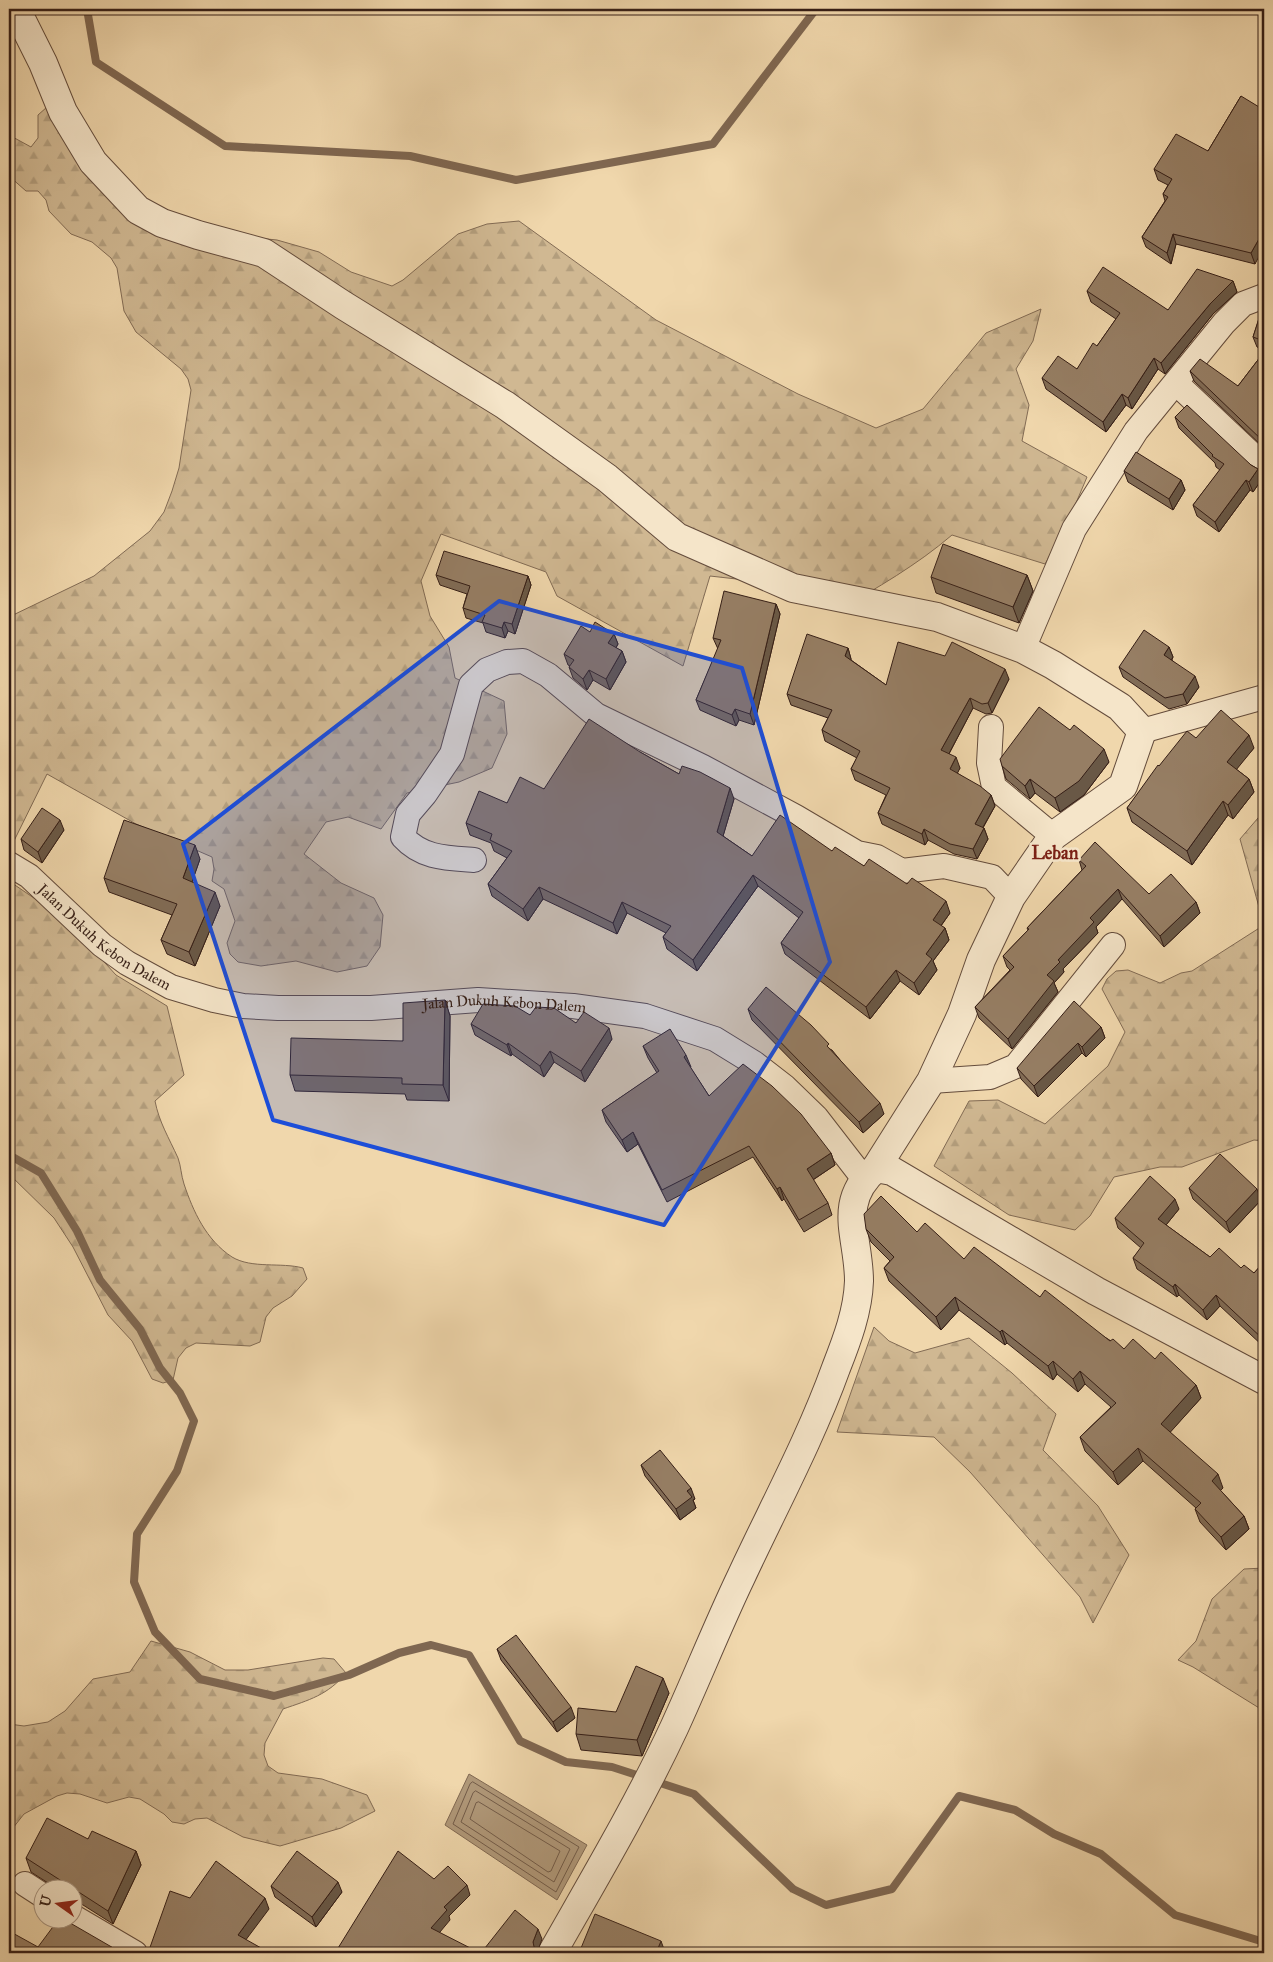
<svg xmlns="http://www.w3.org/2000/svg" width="1273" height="1962" viewBox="0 0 1273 1962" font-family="'IM FELL Great Primer',serif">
<defs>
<pattern id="forest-firs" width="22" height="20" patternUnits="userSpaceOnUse" patternTransform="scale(1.25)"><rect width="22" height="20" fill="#d0b892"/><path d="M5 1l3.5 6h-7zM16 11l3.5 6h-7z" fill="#b39e7d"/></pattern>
</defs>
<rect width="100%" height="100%" fill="#f0d7ac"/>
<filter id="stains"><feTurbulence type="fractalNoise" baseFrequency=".004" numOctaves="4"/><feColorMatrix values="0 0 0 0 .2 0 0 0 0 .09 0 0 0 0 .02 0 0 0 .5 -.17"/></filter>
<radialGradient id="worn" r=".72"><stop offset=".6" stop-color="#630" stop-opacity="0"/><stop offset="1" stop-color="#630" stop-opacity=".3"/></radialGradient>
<!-- forest -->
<g fill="url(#forest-firs)" stroke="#826b54">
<path d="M47 107 68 146 96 184 227 235 277 240 319 252 351 272 392 286 403 280 458 234 487 224 519 221 656 320 798 394 876 428 923 409 986 333 1041 309 1033 341 1016 369 1029 405 1022 441 1087 477 1065 529 1045 564 952 535C917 565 877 588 837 611L763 582 710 576 683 666 557 596 546 572 441 534 421 581 430 616 449 647 455 678 504 701 507 734 492 768 459 782 407 793 381 829 348 817 326 822 304 854 341 883 374 898 383 915 380 947 367 966 337 972 296 961 261 966 238 962 230 954 227 943 235 921 224 889 212 881 214 869 212 857 136 824 47 774 9 851V617L94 576 150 531 164 512 172 491 179 468 191 390 188 379 181 369 136 332 124 311 117 268 111 258 92 242 71 234 49 211 46 200 38 191H26L9 176V135L31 147 38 138V115Z"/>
<polygon points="1264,811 1264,1141 1254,1140 1182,1167 1160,1167 1114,1177 1090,1216 1075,1230 1009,1215 934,1166 969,1101 998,1100 1045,1124 1108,1066 1125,1032 1102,989 1107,979 1116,971 1128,970 1160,983 1181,973 1192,971 1264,925 1240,839"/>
<path d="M9 881 66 920 116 975 167 1006 184 1075 155 1101C159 1122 169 1138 178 1158 181 1166 181 1175 184 1184 193 1211 206 1240 232 1257 252 1269 281 1262 303 1268L307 1279 292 1296 273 1308 266 1317 260 1342 250 1346 196 1343 186 1348 178 1358 173 1380 163 1383 152 1379 132 1341 108 1315 73 1247 54 1218 9 1174Z"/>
<polygon points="874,1327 889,1341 915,1353 969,1338 1012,1373 1056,1414 1043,1450 1098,1506 1129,1555 1093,1623 1080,1597 970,1472 934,1437 837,1432"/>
<polygon points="1264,1568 1264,1711 1193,1667 1178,1660 1196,1641 1212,1599 1244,1569"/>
<path d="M151 1641 190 1652 225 1670H248L323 1658 334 1659 346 1673C328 1695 309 1700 283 1709L265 1743 264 1755 268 1766 278 1773 322 1779 367 1795 375 1811 341 1828 280 1846 243 1837 207 1818 195 1819 184 1824 172 1822 164 1814 140 1799 129 1797 107 1803 80 1794 67 1793 57 1796 24 1814 9 1833V1724L24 1726 48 1722 65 1711 93 1679 130 1672Z"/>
</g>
<!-- water -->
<polygon fill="#b09879" stroke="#7f6751" points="469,1774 587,1845 557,1900 445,1825"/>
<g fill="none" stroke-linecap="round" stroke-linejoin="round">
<!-- shore -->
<g stroke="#725b48" stroke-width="1">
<polygon points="473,1782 579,1847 556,1892 453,1824 470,1784"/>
<polygon points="476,1791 570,1849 554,1882 461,1822 473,1793"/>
<polygon points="479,1802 560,1851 551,1871 548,1872 470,1819 476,1803"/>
</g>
<!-- stream -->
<g stroke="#7f6751" stroke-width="8">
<polyline points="87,9 96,62 225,146 410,156 516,180 713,144 816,9"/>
<polyline points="9,1155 41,1173 77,1231 100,1280 140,1329 160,1368 180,1393 194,1421 177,1471 137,1534 134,1582 155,1632 200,1679 274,1696 349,1675 399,1653 431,1645 469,1655 520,1741 566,1762 612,1767 643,1777"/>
<polyline points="654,1781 694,1794 793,1889 826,1905 892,1889 959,1796 1015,1810 1054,1834 1101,1854 1175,1915 1264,1942"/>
</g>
<!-- minor casing -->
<g stroke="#644c3c" stroke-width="26">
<g id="minor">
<polyline points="1176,383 1264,466"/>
<polyline points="1023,649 1074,529 1136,431 1224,323 1243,304 1264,296"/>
<polyline points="991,727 989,763 994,787 1053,836"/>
<polyline points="1142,731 1264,697"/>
<path d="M474 860C446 858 422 858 403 837L408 814 425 794 452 754 471 685 487 670 507 662 523 661 548 675 596 715 703 767 796 817 857 853 877 857 902 871 944 866 992 877 1011 897"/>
<path id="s1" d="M9 864 29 876 102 945 127 963 171 987 214 1000 243 1006 278 1008H371L478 1000 573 1006 645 1016 715 1039 754 1063 785 1087 816 1117 864 1179"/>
<polyline points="931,1081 990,1077 1016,1066 1113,945"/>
<polyline points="25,1884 42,1895"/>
<polyline points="72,1916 135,1953"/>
</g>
</g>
<!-- tertiary casing -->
<g stroke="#644c3c" stroke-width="30">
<g id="tertiary">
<polyline points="16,9 43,63 63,112 93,162 138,210 162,223 198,235 264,253 343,305 505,405 607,478 677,537 793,588 937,617 1023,649 1053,665 1120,707 1142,731 1123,786 1053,836 1011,897 981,960 962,1014 931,1081 876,1168"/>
<path d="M552 1953C594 1879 638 1805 674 1728 697 1678 717 1627 741 1577 773 1508 810 1440 836 1368 847 1340 858 1311 859 1281 859 1236 836 1203 876 1168L892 1171 1096 1291 1264 1380"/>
</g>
</g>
<!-- minor -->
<use href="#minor" stroke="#f5e5c9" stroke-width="24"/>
<!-- tertiary -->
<use href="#tertiary" stroke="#f5e5c9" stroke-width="28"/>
</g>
<!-- wall -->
<g fill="#816c56" stroke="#351e16">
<polygon points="1241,96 1255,264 1176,244 1171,264 1146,247 1142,237 1165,201 1163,194 1168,185 1158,180 1154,169 1208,151"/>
<polygon points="1233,281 1237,292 1213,314 1165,374 1158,369 1132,409 1126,405 1106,432 1046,389 1042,378 1077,369 1097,346 1116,319 1091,302 1087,291 1168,310"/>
<polygon points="1264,303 1264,350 1257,347 1253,337"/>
<polygon points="1264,352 1264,448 1194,381 1190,371 1238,386"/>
<polygon points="1175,417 1251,465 1258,469 1262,479 1253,492 1250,490 1219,532 1197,516 1193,505 1220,470 1216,467 1215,463 1179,428"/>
<polygon points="1124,471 1181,480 1185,490 1173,510 1128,482"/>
<polygon points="436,575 528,576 531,585 515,634 508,631 505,638 486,632 483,623 466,618 463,608 467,594 440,585"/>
<polygon points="1027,575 1033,591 1019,623 936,593 931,577"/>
<polygon points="776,604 780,614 754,725 739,720 736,726 700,710 696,700 718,649 713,638"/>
<polygon points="590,632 614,634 618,644 616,648 622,651 626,662 610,690 593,680 587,690 573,678 569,667 570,666 568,665 564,654"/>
<polygon points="1169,647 1173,657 1172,660 1199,687 1187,704 1169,709 1123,677 1119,667"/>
<polygon points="848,648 851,659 851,660 886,685 1009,679 992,713 986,714 973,708 949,754 960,768 957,773 991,795 995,806 983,828 984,828 988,839 977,859 954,854 928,840 925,845 882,824 878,813 886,795 855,780 851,769 857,758 825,741 822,730 828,718 791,705 787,694"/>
<polygon points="1196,738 1254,748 1236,769 1249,779 1254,792 1233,819 1228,815 1192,865 1132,822 1127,808 1159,766"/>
<polygon points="640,752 679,774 734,799 723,836 752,856 832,851 864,866 950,913 941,926 945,928 949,940 933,961 937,970 919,995 900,981 870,1019 785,954 781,943 799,918 758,886 697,971 667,949 663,937 666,933 627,913 617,934 543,899 528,921 492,896 488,884 507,858 494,851 491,843 470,835 466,823 507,803"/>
<polygon points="1109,762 1084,795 1060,812 1035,793 1030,799 1006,779 1002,766"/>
<polygon points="64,830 42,863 24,850 21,839"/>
<polygon points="200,859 192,882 220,906 195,966 167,954 161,940 172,915 109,892 104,878"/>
<polygon points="1079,860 1149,894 1196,902 1200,913 1164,947 1122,899 1096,927 1098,933 1063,969 1064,972 1054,983 1058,992 1012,1049 979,1018 975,1007 1010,970 1007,967 1003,956 1028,930 1027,928 1082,870"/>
<polygon points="445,1000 450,1016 449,1101 407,1100 405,1094 295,1091 290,1075 403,1041"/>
<polygon points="748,1009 832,1050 884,1114 863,1133 752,1020"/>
<polygon points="530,1015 576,1023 612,1039 585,1082 554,1062 544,1077 512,1054 511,1056 475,1035 471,1024"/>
<polygon points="1101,1027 1105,1038 1086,1057 1082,1053 1038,1097 1021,1079 1017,1068"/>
<polygon points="643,1046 691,1067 690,1067 709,1096 831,1153 835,1165 813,1180 828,1203 832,1215 804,1232 784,1199 782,1201 753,1157 667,1202 638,1144 627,1152 606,1122 602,1110 657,1073 648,1058"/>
<polygon points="1189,1188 1261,1200 1230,1233 1193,1199"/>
<polygon points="1179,1209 1166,1225 1210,1257 1254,1273 1264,1262 1264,1347 1220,1306 1207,1320 1179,1295 1177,1297 1137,1269 1133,1258 1141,1248 1118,1228 1115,1218"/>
<polygon points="866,1229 917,1232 964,1259 1040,1297 1124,1349 1155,1359 1196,1385 1201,1398 1170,1432 1223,1488 1220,1490 1244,1516 1249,1529 1226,1550 1200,1522 1195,1509 1196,1508 1143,1461 1118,1485 1085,1451 1080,1437 1111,1407 1085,1384 1078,1392 1057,1374 1053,1380 1007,1343 1005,1345 959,1310 941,1330 889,1281 884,1268 890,1261 871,1242"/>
<polygon points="641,1465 695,1499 693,1500 696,1508 680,1520 645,1476"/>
<polygon points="497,1649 575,1718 557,1732 501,1660"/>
<polygon points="669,1693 642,1756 581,1750 576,1734 616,1712"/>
<polygon points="88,1839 136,1851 141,1865 113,1924 72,1898 72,1890 59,1890 31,1872 26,1858"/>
<polygon points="271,1886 342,1892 316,1927 275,1897"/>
</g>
<!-- shaded-wall -->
<g fill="#695846" stroke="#351e16">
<polygon points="1264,230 1264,247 1255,264 1251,253"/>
<polygon points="1173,234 1176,244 1171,264 1167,253"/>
<polygon points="1233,281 1237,292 1213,314 1165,374 1161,363 1210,304"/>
<polygon points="1154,358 1158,369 1132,409 1128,398"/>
<polygon points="1122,394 1126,405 1106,432 1103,422"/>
<polygon points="1258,469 1262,479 1253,492 1249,482"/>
<polygon points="1181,480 1185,490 1173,510 1169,499"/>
<polygon points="1246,480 1250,490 1219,532 1215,522"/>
<polygon points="1027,575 1033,591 1019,623 1013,607"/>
<polygon points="528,576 531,585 515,634 512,624"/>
<polygon points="776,604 780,614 754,725 750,714"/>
<polygon points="504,622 508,631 505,638 502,628"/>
<polygon points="614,634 618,644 612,654 608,643"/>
<polygon points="1169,647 1173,657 1168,665 1164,655"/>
<polygon points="848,648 851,659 849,667 845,656"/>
<polygon points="622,651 626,662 610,690 606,679"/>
<polygon points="1005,669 1009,679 992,713 988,703"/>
<polygon points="589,670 593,680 587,690 583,679"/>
<polygon points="1195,676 1199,687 1187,704 1183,694"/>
<polygon points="970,698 973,708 945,761 941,750"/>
<polygon points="735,709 739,720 736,726 732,715"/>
<polygon points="1249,735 1254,748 1232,775 1227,762"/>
<polygon points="1104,749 1109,762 1084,795 1060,812 1055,798"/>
<polygon points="956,757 960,768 954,780 950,769"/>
<polygon points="1030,779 1035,793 1030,799 1025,786"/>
<polygon points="1249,779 1254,792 1233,819 1228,805"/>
<polygon points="730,788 734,799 721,843 717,832"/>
<polygon points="991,795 995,806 979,834 975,824"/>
<polygon points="1223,801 1228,815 1192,865 1187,851"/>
<polygon points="60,820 64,830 42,863 38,852"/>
<polygon points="984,828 988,839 977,859 973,849"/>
<polygon points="924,829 928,840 925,845 922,834"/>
<polygon points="195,845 200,859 188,893 183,878"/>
<polygon points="753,875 758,886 697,971 693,960"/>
<polygon points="539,887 543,899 528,921 523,909"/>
<polygon points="1118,889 1122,899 1096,927 1098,933 1063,969 1064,972 1054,983 1058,992 1012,1049 1008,1039 1047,975 1090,918"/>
<polygon points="215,892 220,906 195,966 189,952"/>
<polygon points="946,901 950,913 937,931 933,920"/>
<polygon points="622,902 627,913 617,934 613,923"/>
<polygon points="1196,902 1200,913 1164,947 1160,936"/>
<polygon points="945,928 949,940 933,961 937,970 919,995 914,983 926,954"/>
<polygon points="896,970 900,981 870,1019 866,1007"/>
<polygon points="445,1000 450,1016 449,1101 443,1085"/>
<polygon points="1101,1027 1105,1038 1086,1057 1082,1047"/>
<polygon points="609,1028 612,1039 585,1082 581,1071"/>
<polygon points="508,1043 512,1054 511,1056 507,1045"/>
<polygon points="1078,1043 1082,1053 1038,1097 1034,1086"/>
<polygon points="550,1051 554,1062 544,1077 540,1066"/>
<polygon points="686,1055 691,1067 688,1069 684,1057"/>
<polygon points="880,1103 884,1114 863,1133 859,1122"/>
<polygon points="633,1132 638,1144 627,1152 622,1140"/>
<polygon points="831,1153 835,1165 811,1181 807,1169"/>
<polygon points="780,1187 784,1199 782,1201 777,1189"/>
<polygon points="1257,1189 1261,1200 1230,1233 1226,1222"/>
<polygon points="1175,1199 1179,1209 1162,1230 1158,1219"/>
<polygon points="1175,1284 1179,1295 1177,1297 1173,1287"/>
<polygon points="1216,1295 1220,1306 1207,1320 1203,1310"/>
<polygon points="955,1297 959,1310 941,1330 936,1317"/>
<polygon points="1002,1330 1007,1343 1005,1345 1000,1332"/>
<polygon points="1053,1361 1057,1374 1053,1380 1048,1366"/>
<polygon points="1080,1371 1085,1384 1078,1392 1073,1379"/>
<polygon points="1196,1385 1201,1398 1166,1437 1161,1424"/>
<polygon points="1138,1448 1143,1461 1118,1485 1113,1472"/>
<polygon points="1218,1474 1223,1488 1217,1494 1212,1481"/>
<polygon points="691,1488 695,1499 693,1500 696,1508 680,1520 676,1509 687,1491"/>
<polygon points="1244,1516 1249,1529 1226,1550 1221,1537"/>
<polygon points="663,1678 669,1693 642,1756 637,1740"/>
<polygon points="571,1707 575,1718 557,1732 553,1722"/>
<polygon points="136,1851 141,1865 113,1924 108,1911"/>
<polygon points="338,1882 342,1892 316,1927 312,1917"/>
<polygon points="467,1885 470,1895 449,1916 450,1920 435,1938 431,1928 444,1907"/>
<polygon points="265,1898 269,1909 242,1945 238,1935"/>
<polygon points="538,1929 542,1939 537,1953 534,1953 533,1942"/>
<polygon points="661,1941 665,1952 664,1953 656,1953"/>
</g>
<!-- building -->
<g fill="#967e64" stroke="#351e16">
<polygon points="1241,96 1264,110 1264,230 1251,253 1173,234 1167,253 1142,237 1168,197 1163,194 1172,179 1154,169 1176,134 1208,151"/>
<polygon points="1103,267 1168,310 1197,269 1233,281 1210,304 1161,363 1154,358 1128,398 1122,394 1103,422 1042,378 1058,356 1077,369 1093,343 1097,346 1120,313 1087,291"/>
<polygon points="1264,303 1264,341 1253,337"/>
<polygon points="1264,352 1264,442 1190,371 1200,359 1238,386"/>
<polygon points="1187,405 1251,465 1258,469 1249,482 1246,480 1215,522 1193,505 1224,464 1212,456 1213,455 1175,417"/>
<polygon points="1136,452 1181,480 1169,499 1124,471"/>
<polygon points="943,544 1027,575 1013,607 931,577"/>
<polygon points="444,551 528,576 512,624 504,622 502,628 482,622 485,615 463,608 470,586 436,575"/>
<polygon points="724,591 776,604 750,714 735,709 732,715 696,700 721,640 713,638"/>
<polygon points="595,622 614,634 608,643 622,651 606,679 589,670 583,679 569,667 574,660 564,654 581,626 590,632"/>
<polygon points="1144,630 1169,647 1164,655 1195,676 1183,694 1165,698 1119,667"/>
<polygon points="807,634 848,648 845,656 886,685 898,642 945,656 952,642 1005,669 988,703 982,704 970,698 941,750 956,757 950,769 980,786 991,795 975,824 984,828 973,849 950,844 924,829 922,834 878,813 890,788 851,769 860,751 822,730 832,710 787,694"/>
<polygon points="1039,707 1070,730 1074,725 1104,749 1079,781 1055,798 1030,779 1025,786 1002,766 1000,759"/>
<polygon points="1221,710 1249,735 1227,762 1249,779 1228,805 1223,801 1187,851 1127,808 1158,765 1159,766 1187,731 1196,738"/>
<polygon points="589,719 640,752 679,774 682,766 700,772 730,788 717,832 752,856 780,815 832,851 835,847 864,866 869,859 907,884 912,878 946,901 933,920 945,928 926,954 932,959 914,983 896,970 866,1007 781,943 803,912 753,875 693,960 663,937 671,926 622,902 613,923 539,887 523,909 488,884 512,851 490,840 492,834 466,823 479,791 507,803 520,777 544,789"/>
<polygon points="42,808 60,820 38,852 21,839"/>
<polygon points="124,820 195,845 183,878 215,892 189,952 161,940 177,904 104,878"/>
<polygon points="1095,842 1149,894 1171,874 1196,902 1160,936 1118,889 1090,918 1094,922 1058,960 1060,962 1047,975 1054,981 1008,1039 975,1007 1014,967 1003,956 1029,929 1027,928 1086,866 1079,860"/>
<polygon points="766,987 811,1025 829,1044 827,1046 880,1103 859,1122 748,1009"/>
<polygon points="445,1000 443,1085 402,1084 402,1078 290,1075 291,1038 403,1041 403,1003"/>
<polygon points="1074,1001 1101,1027 1082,1047 1078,1043 1034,1086 1017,1068"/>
<polygon points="483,1004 515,1006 530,1015 536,1007 554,1008 576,1023 584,1012 609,1028 581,1071 550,1051 540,1066 508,1043 507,1045 471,1024"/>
<polygon points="670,1029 686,1055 684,1057 709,1096 743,1064 772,1086 801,1114 831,1153 807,1169 828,1203 799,1220 780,1187 777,1189 749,1146 662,1190 633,1132 622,1140 602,1110 659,1071 643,1046"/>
<polygon points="1220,1154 1257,1189 1226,1222 1189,1188"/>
<polygon points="1150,1176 1175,1199 1158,1219 1210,1257 1219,1248 1241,1268 1244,1265 1254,1273 1264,1262 1264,1340 1216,1295 1203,1310 1175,1284 1173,1287 1133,1258 1144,1243 1115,1218"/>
<polygon points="881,1196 917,1232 925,1223 964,1259 974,1247 1040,1297 1045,1290 1110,1341 1113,1339 1124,1349 1133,1339 1155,1359 1161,1352 1196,1385 1161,1424 1218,1474 1212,1481 1244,1516 1221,1537 1195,1509 1201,1503 1138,1448 1113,1472 1080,1437 1116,1403 1080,1371 1073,1379 1053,1361 1048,1366 1002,1330 1000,1332 955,1297 936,1317 884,1268 894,1257 866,1229 864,1214"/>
<polygon points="660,1450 691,1488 687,1491 692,1497 676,1509 641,1465"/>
<polygon points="516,1635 571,1707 553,1722 497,1649"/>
<polygon points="636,1666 663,1678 637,1740 576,1734 578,1708 616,1712"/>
<polygon points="47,1818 88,1839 92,1831 136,1851 108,1911 26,1858"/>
<polygon points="297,1851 338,1882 312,1917 271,1886"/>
<polygon points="398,1851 434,1879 448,1866 467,1885 444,1907 447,1910 431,1928 480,1953 335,1953"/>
<polygon points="216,1861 265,1898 238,1935 270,1953 148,1953 170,1891 190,1898"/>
<polygon points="515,1910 538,1929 533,1942 535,1951 534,1953 529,1949 526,1953 481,1953"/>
<polygon points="595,1914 661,1941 656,1953 579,1953"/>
<polygon points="58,1920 65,1920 122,1953 9,1953 9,1931 38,1947"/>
</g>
<!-- marked area -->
<path fill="#1d4ed8" fill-opacity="0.2" stroke="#1d4ed8" stroke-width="4" stroke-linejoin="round" d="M499 601 742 668 830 962 664 1225 273 1120 183 844Z"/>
<g text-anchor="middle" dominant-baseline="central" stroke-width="5" stroke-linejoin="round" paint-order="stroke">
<!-- street labels -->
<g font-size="15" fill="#351e16" stroke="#f5e5c9">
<text stroke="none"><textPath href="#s1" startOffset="121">Jalan Dukuh Kebon Dalem</textPath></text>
<text stroke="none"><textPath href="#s1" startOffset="541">Jalan Dukuh Kebon Dalem</textPath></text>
</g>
<!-- quarter labels -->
<g font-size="18" font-weight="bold" fill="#7a1f14" stroke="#f5e5c9">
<text x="1055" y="853">Leban</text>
</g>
</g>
<!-- margin -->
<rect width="1273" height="1962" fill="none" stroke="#f0d7ac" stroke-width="30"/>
<rect x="10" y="10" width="1253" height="1942" fill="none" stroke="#351e16" stroke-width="2.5"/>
<rect x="15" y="15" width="1243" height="1932" fill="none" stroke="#351e16"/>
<!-- north arrow -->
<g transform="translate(58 1904) rotate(284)"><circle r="24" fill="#f5e5c9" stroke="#a89581"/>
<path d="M0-4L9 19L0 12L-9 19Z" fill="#8f2418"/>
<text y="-8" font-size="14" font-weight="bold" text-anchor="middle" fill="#351e16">U</text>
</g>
<rect width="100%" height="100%" filter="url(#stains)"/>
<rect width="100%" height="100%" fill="url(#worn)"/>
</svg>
